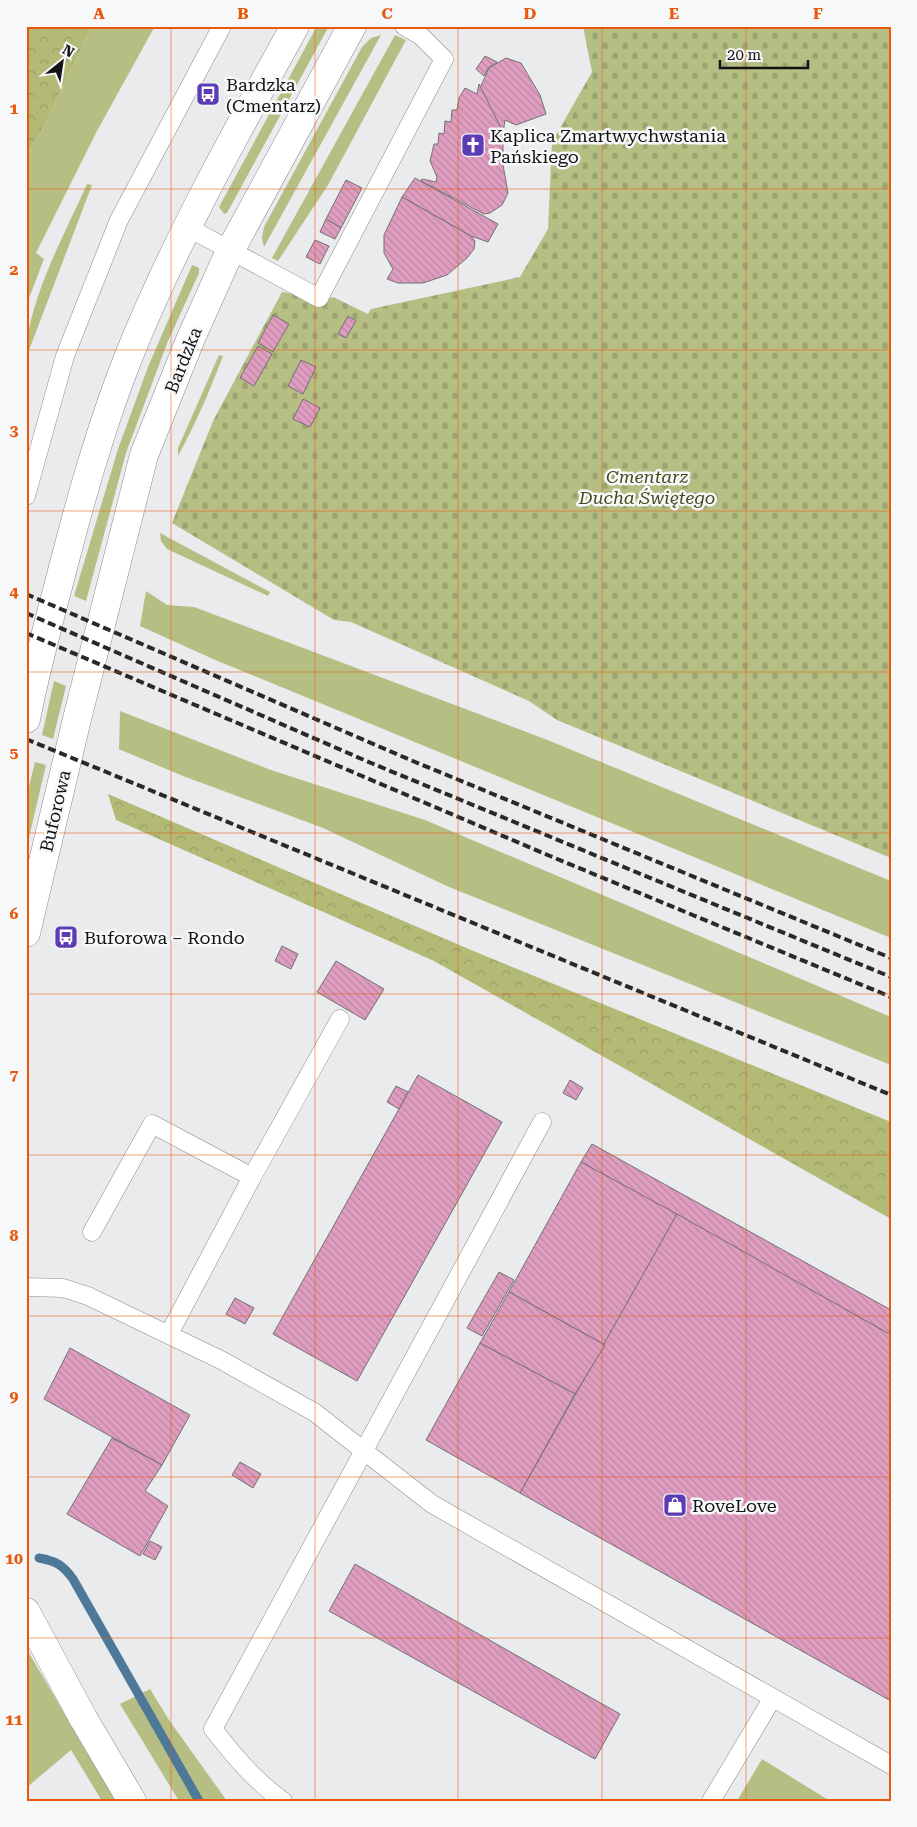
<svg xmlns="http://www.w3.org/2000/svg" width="917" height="1827" viewBox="0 0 917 1827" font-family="'Roboto Serif',serif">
<defs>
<pattern id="forest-crowns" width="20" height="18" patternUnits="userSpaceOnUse" patternTransform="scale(1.25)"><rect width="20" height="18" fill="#b3ba76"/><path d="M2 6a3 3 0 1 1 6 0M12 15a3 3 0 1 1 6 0" fill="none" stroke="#999f65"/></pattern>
<pattern id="cemetery-stones" width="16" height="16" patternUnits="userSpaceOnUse" patternTransform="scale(1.25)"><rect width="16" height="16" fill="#b7be83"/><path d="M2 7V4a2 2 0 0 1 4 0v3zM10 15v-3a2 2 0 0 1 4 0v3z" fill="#9ca270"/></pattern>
<pattern id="building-back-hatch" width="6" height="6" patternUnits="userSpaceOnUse" patternTransform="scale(1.25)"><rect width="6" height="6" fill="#df9dc0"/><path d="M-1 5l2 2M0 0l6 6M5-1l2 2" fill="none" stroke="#be86a4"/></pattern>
</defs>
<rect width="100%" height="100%" fill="#eaebed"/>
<!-- grass -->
<g fill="#b7be83">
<polygon points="92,26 155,26 97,131 36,253 44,259 26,306 26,157 45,124"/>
<polygon points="317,26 329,26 227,213 224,214 219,207"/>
<polygon points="381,35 264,247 262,238 264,227 362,47 371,38"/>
<polygon points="395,35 406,40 328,185 278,261 272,258"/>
<path d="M87 184 92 185 26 358C26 303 65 234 87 184Z"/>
<polygon points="192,265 199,268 199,273 168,341 126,453 86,601 74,596 118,449 148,367"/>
<path d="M219 355 223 356C210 390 196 423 178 456V448Z"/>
<polygon points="160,533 270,592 268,596 167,549 161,541"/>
<polygon points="146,591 167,605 194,607 545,739 891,881 891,938 213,659 140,626"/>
<polygon points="54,681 66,686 53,739 42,735"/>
<polygon points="120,711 271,770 425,820 891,1017 891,1065 449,887 323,828 183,776 121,750 119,749"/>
<polygon points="35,762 46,765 26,850 26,799"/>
<polygon points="26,1648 116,1801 102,1801 71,1750 26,1788"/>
<polygon points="150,1689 169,1720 227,1801 179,1801 120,1704"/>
<polygon points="762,1759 830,1801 737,1801"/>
</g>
<!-- forest -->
<g fill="url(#forest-crowns)">
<polygon points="26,26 92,26 45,124 26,157"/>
<polygon points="108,794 471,950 891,1122 891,1219 434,961 116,820"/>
</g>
<!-- cemetery -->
<polygon fill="url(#cemetery-stones)" points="583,26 891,26 891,858 557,720 529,701 351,622 334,620 172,523 213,421 282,292 335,298 368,314 371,309 520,277 548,229 552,142 592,72"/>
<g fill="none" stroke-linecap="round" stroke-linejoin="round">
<!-- stream -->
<path stroke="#4e7898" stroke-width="9" d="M39 1558C56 1561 63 1565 73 1579L199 1801"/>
</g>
<!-- building -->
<g fill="url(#building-back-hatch)" stroke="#737172">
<polygon points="485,56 497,62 488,68 484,76 476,69"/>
<polygon points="506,58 521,63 540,95 546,114 516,125 505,120 503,133 480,88 489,68"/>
<polygon points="479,84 503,132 503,165 508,193 502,205 490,213 484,214 421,181 422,179 436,182 437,177 430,161 434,144 438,144 439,133 444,134 445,121 451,122 452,110 457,110 459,98 465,88 477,94"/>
<polygon points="415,178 498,224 488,242 471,236 402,197"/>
<polygon points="346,180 362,188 341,228 326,219"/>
<polygon points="402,197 471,236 475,241 474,249 467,258 447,275 423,283 398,283 387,279 393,269 384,253 384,235"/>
<polygon points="326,219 341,228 335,239 320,232"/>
<polygon points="315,240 329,246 320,264 306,257"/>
<polygon points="273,315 289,324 273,352 258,343"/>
<polygon points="348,316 356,321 346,338 338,334"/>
<polygon points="258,346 272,354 254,386 240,378"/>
<polygon points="301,360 316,367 303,394 288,386"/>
<polygon points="303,399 320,408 310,427 293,419"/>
<polygon points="282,946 298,954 291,969 275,961"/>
<polygon points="336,961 384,989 365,1020 317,992"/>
<polygon points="418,1075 502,1122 357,1381 273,1334"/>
<polygon points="570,1080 583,1088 576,1100 563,1093"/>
<polygon points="396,1086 408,1092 399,1109 387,1102"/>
<polygon points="592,1144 891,1310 891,1335 581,1162"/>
<polygon points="581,1162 677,1214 605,1345 509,1292"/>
<polygon points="677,1214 891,1335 891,1701 520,1493"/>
<polygon points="499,1272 514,1280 482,1336 467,1328"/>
<polygon points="509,1292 605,1345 575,1394 480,1343"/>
<polygon points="235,1298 254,1308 245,1324 226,1314"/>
<polygon points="480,1343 575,1394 520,1493 426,1440"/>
<polygon points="70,1348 190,1415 162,1465 44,1399"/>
<polygon points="112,1438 162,1465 145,1491 168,1506 140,1556 67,1514"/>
<polygon points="240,1462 261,1474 253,1488 232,1475"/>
<polygon points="150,1541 162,1547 155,1560 143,1554"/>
<polygon points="355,1564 620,1714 595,1759 329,1611"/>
</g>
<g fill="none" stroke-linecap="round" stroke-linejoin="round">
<!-- service casing -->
<g stroke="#8a8b8c" stroke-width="19">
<g id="service">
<polyline points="187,227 319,298 444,59 421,36 404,26"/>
<polyline points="26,496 65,356 119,220 222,26"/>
<polyline points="252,1177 340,1019"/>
<polyline points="92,1232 152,1124 252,1177 169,1334"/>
<polyline points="26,1287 63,1288 88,1296 221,1360 314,1412 432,1504 891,1765"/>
<path d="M283 1801C255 1781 234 1756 213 1729L542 1122"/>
<polyline points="711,1801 772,1699"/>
</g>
</g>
<!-- minor casing -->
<g stroke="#8a8b8c" stroke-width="29">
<polyline id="minor" points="26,1612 83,1718 132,1801"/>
</g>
<!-- secondary casing -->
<g stroke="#8a8b8c" stroke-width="29">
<g id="secondary">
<path d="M26 719C35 673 47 628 59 583 79 505 100 428 130 353 176 239 236 133 295 26"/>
<polyline points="26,933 77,719 144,455 191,338 230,251 352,26"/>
</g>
</g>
<!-- service -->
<use href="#service" stroke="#fff" stroke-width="18"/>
<!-- minor -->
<use href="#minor" stroke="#fff" stroke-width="28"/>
<!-- secondary -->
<use href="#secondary" stroke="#fff" stroke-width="28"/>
<!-- rail -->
<g stroke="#29292a" stroke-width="4" stroke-dasharray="8 4" stroke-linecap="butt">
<polyline points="26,594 408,759 891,958"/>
<polyline points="26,613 371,763 891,977"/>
<polyline points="26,633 550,856 891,997"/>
<polyline points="26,739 891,1095"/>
</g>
</g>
<!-- grid -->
<path fill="none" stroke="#e8590c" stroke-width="1" stroke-opacity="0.55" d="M171 26V1801M315 26V1801M458 26V1801M602 26V1801M746 26V1801M26 189H891M26 350H891M26 511H891M26 672H891M26 833H891M26 994H891M26 1155H891M26 1316H891M26 1477H891M26 1638H891"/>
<!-- icons -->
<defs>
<g id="bus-square" transform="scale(1.25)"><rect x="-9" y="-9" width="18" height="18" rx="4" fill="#5c3cb5" stroke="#f7f8fa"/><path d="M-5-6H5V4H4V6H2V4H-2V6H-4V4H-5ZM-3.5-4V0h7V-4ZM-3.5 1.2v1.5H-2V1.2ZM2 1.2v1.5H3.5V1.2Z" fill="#fff"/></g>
<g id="church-square" transform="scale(1.25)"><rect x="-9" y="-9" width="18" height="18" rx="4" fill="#5c3cb5" stroke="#f7f8fa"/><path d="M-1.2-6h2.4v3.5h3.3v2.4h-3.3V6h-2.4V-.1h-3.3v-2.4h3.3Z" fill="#fff"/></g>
<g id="shop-square" transform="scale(1.25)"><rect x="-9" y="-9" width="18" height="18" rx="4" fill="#5c3cb5" stroke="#f7f8fa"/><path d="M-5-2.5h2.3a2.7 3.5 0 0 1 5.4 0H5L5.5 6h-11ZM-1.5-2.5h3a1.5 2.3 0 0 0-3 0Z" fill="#fff"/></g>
</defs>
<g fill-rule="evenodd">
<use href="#bus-square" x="208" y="94"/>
<use href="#church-square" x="473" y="145"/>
<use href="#bus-square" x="66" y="937"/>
<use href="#shop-square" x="675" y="1505"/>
</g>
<g text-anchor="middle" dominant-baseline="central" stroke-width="5" stroke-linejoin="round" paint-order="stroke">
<!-- poi labels -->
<g font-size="18" fill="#131314" stroke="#f7f8fa" text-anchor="start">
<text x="226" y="84">Bardzka<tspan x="226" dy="21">(Cmentarz)</tspan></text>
<text x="490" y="135">Kaplica Zmartwychwstania<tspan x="490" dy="21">Pańskiego</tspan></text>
<text x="84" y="937">Buforowa – Rondo</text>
<text x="692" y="1505">RoveLove</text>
</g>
<!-- street labels -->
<g font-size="18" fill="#131314" stroke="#f7f8fa">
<text transform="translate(183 360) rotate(-68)">Bardzka</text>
<text transform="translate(55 811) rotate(-77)">Buforowa</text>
</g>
<!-- park labels -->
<g font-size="18" font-style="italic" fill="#484c1a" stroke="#f7f8fa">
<text x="647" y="476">Cmentarz<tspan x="647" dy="21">Ducha Świętego</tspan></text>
</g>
</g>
<!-- border -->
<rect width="917" height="1827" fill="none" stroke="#f7f8fa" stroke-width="55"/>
<!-- north arrow -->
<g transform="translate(62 62) rotate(30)" stroke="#f7f8fa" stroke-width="4" paint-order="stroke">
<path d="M0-4L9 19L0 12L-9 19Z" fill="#131314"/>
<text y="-8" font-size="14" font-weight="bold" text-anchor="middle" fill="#131314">N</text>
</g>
<!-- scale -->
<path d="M720 60v8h88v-8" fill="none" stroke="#131314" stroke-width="2.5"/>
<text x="727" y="60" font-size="15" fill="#131314" stroke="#f7f8fa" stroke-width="4" paint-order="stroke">20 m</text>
<rect x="28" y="28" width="862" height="1772" fill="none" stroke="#e8590c" stroke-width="2"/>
<g font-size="16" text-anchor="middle" font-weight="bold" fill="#e8590c">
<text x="99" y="19">A</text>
<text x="243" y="19">B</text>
<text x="387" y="19">C</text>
<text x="530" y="19">D</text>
<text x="674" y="19">E</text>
<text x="818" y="19">F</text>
<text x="14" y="114">1</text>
<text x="14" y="275">2</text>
<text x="14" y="436">3</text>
<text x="14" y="597">4</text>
<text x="14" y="758">5</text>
<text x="14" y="919">6</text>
<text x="14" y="1080">7</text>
<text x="14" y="1241">8</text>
<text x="14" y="1402">9</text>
<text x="14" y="1564">10</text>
<text x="14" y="1725">11</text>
</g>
</svg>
